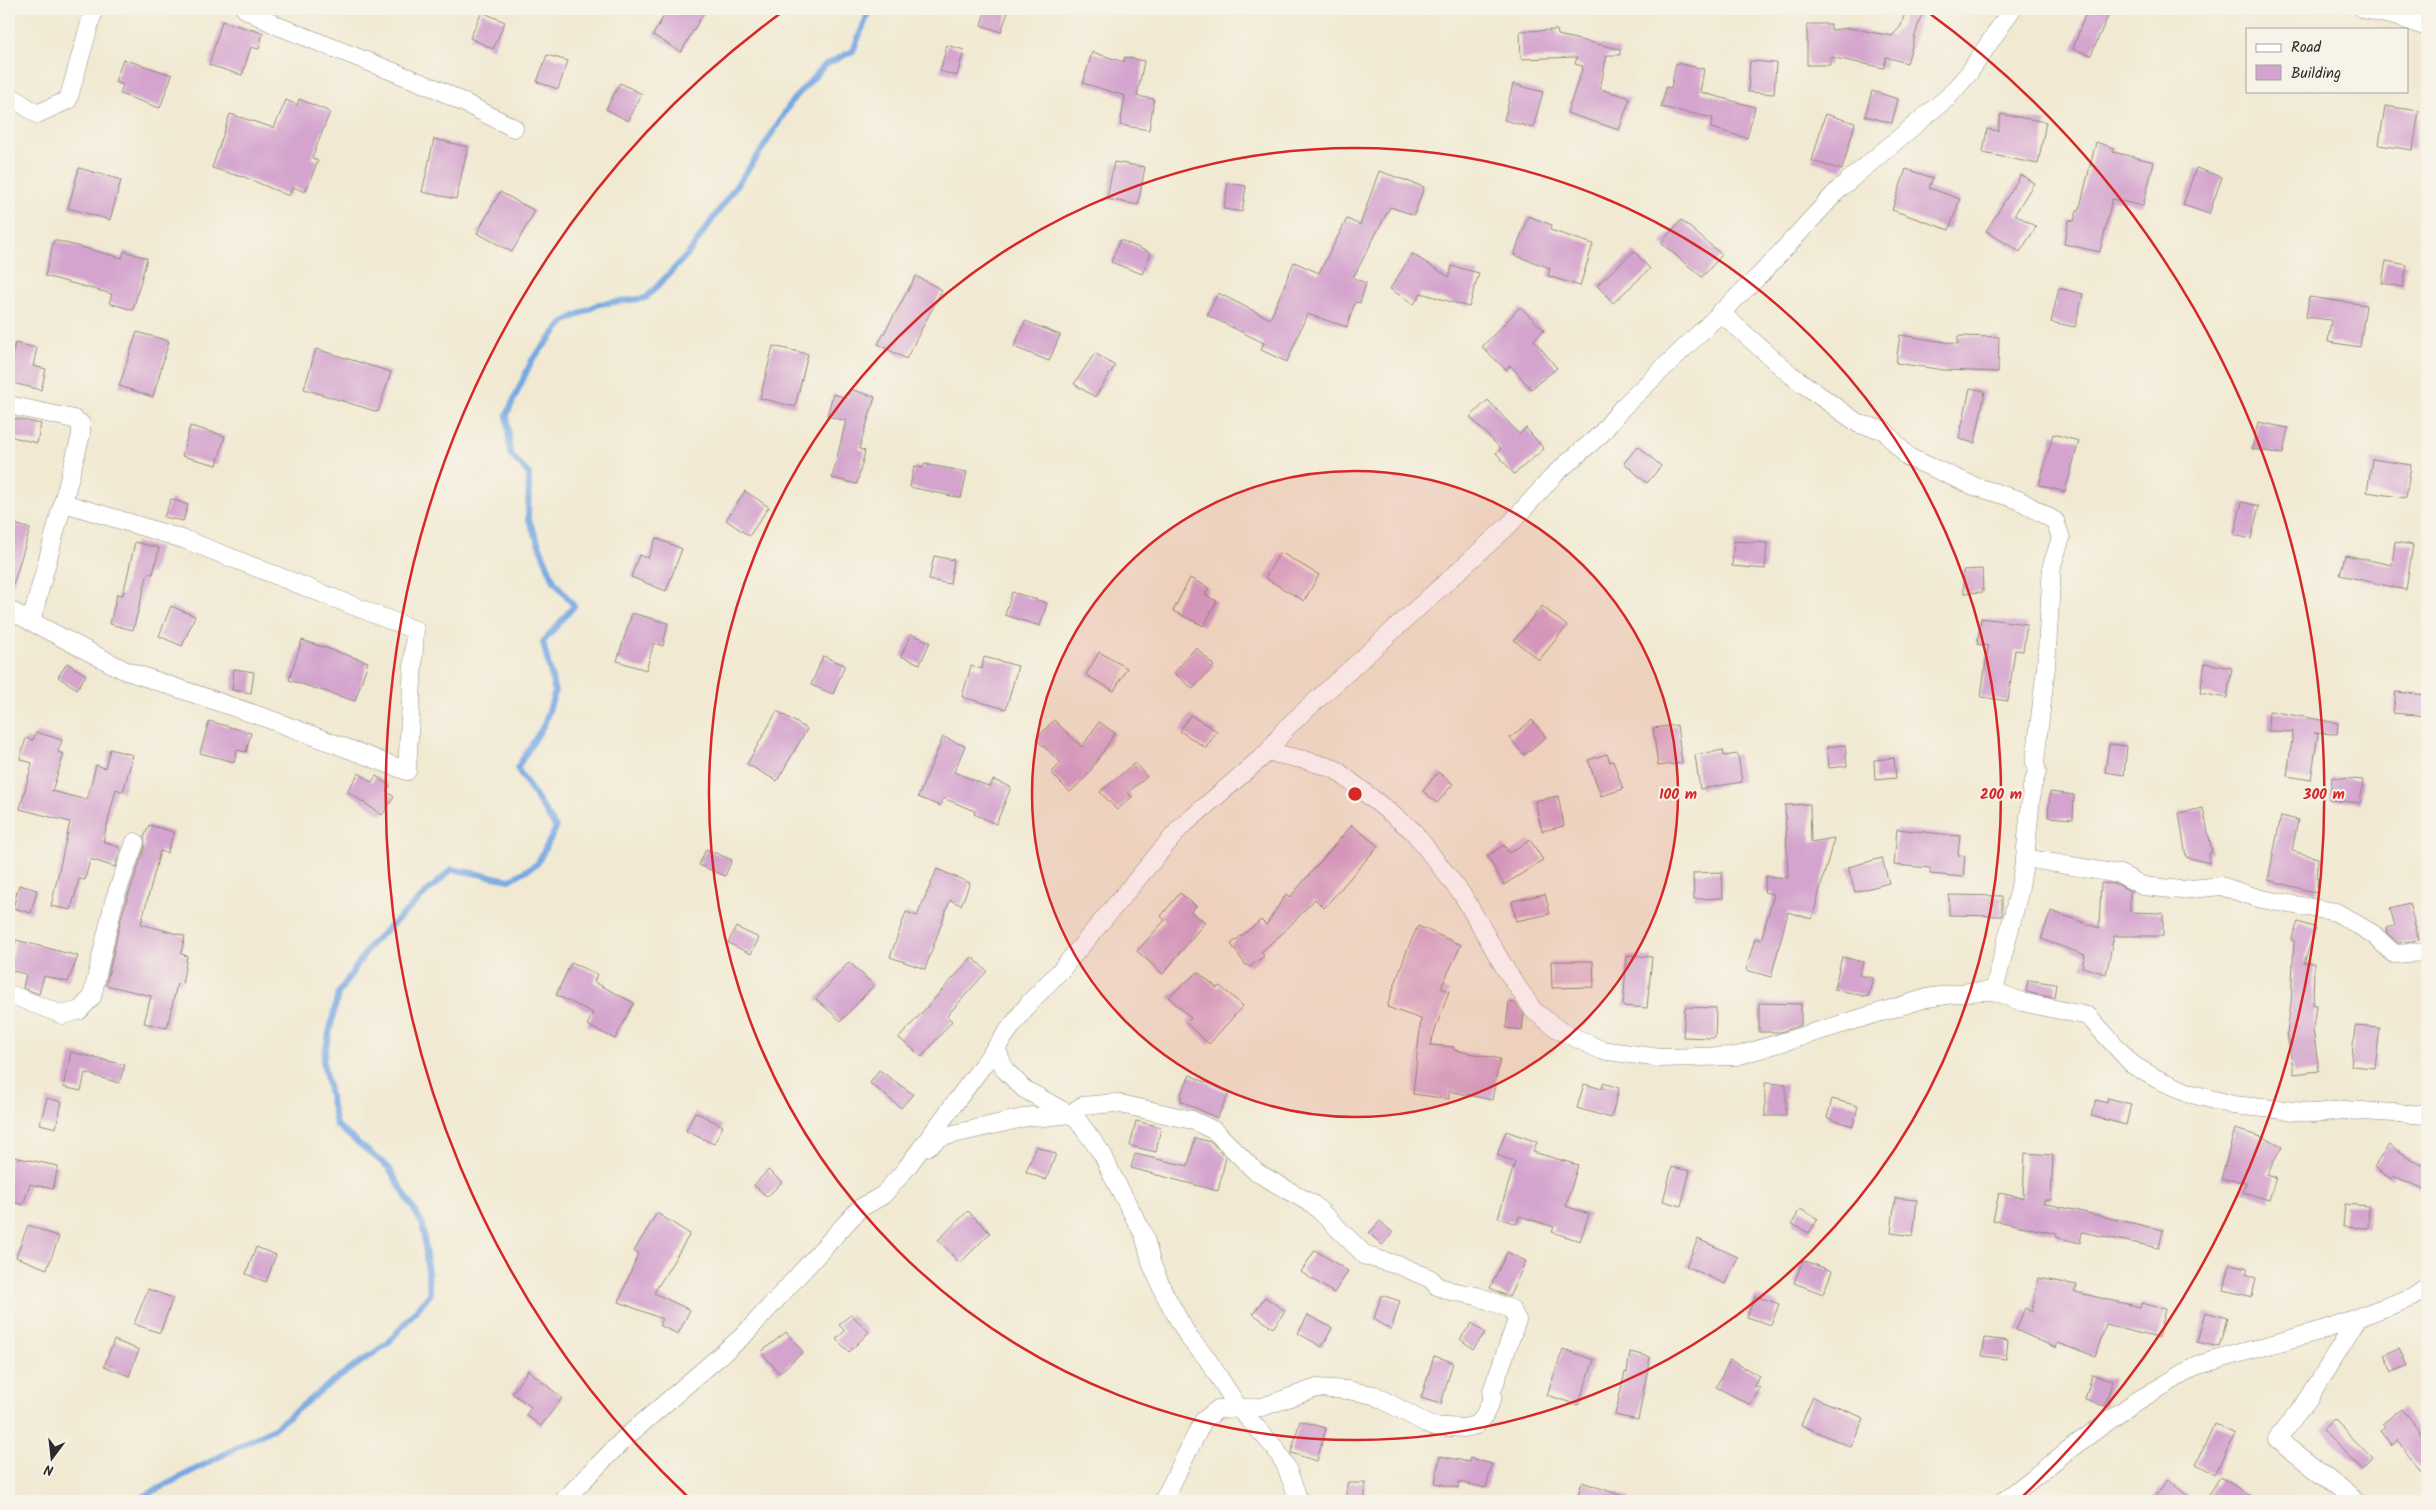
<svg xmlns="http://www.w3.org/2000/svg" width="2436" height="1510" viewBox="0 0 2436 1510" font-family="Kalam,sans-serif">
<rect width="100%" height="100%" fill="#f7f3e8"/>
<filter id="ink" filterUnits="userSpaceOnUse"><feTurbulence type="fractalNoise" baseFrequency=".02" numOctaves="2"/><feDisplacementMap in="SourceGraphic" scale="10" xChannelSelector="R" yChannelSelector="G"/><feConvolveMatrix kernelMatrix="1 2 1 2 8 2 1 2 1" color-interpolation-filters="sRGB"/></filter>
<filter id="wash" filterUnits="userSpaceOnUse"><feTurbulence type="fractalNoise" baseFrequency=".0096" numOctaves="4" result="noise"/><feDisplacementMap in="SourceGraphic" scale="20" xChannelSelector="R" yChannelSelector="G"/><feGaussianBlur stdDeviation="1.12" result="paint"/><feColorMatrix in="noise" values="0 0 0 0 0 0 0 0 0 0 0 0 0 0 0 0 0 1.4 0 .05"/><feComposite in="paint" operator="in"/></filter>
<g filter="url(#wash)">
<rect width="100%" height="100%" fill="#f1e9d2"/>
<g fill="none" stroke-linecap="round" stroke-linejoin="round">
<!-- stream -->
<polyline stroke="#77a8e2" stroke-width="6" points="135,1501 274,1428 328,1385 388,1343 430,1294 423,1225 389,1168 336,1125 323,1061 338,994 371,944 452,869 510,880 537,864 556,828 517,768 544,725 555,692 543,642 574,606 554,581 528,518 529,474 510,454 507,414 532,360 564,322 599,304 646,298 688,254 763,148 792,101 825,65 853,51 870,9"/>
</g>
<g id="blocks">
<!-- building -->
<g fill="#d4a4ce">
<polygon points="668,9 706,9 681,52 653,35"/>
<polygon points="986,9 1009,9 1001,32 981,25"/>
<polygon points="1906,9 1923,9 1907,63 1886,57 1884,68 1830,57 1830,65 1807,65 1807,24 1831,24 1831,30 1850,28 1892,36 1901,26"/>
<polygon points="2087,9 2111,9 2091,55 2073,49"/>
<polygon points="482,12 505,22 493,49 470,38"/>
<polygon points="222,21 263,33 259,49 251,47 242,75 209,65"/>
<polygon points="1557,30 1558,35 1620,49 1620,55 1607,55 1600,89 1630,98 1619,130 1567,113 1583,66 1575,64 1577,57 1521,59 1520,31"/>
<polygon points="947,45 964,50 957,76 940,71"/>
<polygon points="1092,52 1124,62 1125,57 1144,61 1137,96 1154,99 1149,130 1120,125 1125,96 1083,83"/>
<polygon points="547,55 568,61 558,89 537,82"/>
<polygon points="123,59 172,75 160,108 120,94 123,85 115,82"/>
<polygon points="1750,61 1776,63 1774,94 1748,92"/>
<polygon points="1676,63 1704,69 1700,92 1755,107 1747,138 1711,128 1713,118 1661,107 1666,87 1671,88"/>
<polygon points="620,83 642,94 628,121 606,109"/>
<polygon points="1513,84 1543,92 1533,128 1504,120"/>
<polygon points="1872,91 1898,99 1892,123 1865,116"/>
<polygon points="299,99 330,112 312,158 318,161 305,192 293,187 289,196 242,176 242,177 212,168 230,114 274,128 286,100 297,105"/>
<polygon points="2385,106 2419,111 2413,150 2379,145"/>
<polygon points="1825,114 1855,123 1842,170 1812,161"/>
<polygon points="2001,114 2046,122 2038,164 1983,153 1987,129 1998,131"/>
<polygon points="434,139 468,147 456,199 422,192"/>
<polygon points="2096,142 2114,148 2113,152 2154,162 2143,206 2112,199 2100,252 2064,244 2069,220 2074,221 2077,211 2079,211"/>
<polygon points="1114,162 1145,167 1138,205 1107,199"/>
<polygon points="79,168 121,180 110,220 68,208"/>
<polygon points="2196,168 2222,177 2209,214 2183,205"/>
<polygon points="1906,169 1933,178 1929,188 1960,199 1949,230 1892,210"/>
<polygon points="1379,171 1424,187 1414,215 1390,207 1353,278 1366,283 1360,303 1355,302 1347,327 1307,314 1287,362 1261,350 1264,343 1207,315 1218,293 1270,319 1294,262 1319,273 1347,219 1360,225"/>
<polygon points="2021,175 2034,183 2015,214 2036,227 2020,252 1986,231"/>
<polygon points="1228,183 1246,186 1242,212 1224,209"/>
<polygon points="500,192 535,211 512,252 477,233"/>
<polygon points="1528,216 1552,225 1550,230 1593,244 1580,286 1548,276 1550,268 1514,255"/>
<polygon points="1681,220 1722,255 1702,277 1661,243"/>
<polygon points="54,240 122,258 124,251 147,258 133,310 109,303 112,294 45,276"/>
<polygon points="1120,240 1151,253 1142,274 1111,262"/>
<polygon points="1634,251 1650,269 1613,303 1597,285"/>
<polygon points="1412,254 1449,277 1452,266 1479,273 1469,307 1421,293 1414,304 1390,289"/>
<polygon points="2386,261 2407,265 2403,287 2382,283"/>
<polygon points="916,276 942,290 906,359 878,344"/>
<polygon points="2059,288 2083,294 2075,327 2051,322"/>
<polygon points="2309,297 2366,305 2360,347 2328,342 2331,320 2306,317"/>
<polygon points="1520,307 1544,330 1534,340 1557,368 1531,389 1510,365 1506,370 1482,347"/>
<polygon points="1025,321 1060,335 1049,361 1014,347"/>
<polygon points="137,332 169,341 153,397 119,386"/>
<polygon points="1900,335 1958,344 1958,336 1999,337 1998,372 1944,370 1896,363"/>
<polygon points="15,343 37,348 33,366 46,369 41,390 9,382 9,368"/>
<polygon points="773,346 808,354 795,407 760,398"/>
<polygon points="316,349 391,372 378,412 304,389"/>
<polygon points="1095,353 1115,366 1095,397 1074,384"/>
<polygon points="1970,388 1985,391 1975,443 1959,439"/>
<polygon points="850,389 875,397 859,449 865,451 857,484 832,478 846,421 827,416 833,394 847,398"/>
<polygon points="1488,400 1519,434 1526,428 1544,449 1514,474 1496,453 1501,449 1470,417"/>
<polygon points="9,417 41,424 37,443 9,436"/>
<polygon points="2258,422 2288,428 2283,454 2252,449"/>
<polygon points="190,426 225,436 217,465 182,456"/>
<polygon points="2053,434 2079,441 2065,492 2039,485"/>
<polygon points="1638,446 1661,466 1647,483 1624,463"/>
<polygon points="2372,459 2411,465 2406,498 2367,492"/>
<polygon points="924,464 967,472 961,498 910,487 914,466 923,468"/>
<polygon points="745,491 769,507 749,536 726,520"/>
<polygon points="171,499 188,505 183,521 164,517"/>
<polygon points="2242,502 2259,506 2251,539 2234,535"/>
<polygon points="9,522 30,529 13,585 9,584"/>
<polygon points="656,538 682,549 666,591 631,577 639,555 648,558"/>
<polygon points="1734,541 1767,543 1765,569 1732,566"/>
<polygon points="135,542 159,548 153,574 148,573 133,630 110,624 117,594 123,595"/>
<polygon points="2395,542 2413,545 2406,590 2340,575 2345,555 2392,565"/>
<polygon points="1280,552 1319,575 1304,601 1265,578"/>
<polygon points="934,556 954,560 950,584 929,580"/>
<polygon points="1982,569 1983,592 1964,593 1963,570"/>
<polygon points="1190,578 1209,588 1205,595 1217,601 1204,626 1173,611"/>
<polygon points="1012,592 1047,603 1040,626 1005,615"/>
<polygon points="171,606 195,616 182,646 159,636"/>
<polygon points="1542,606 1567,626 1539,660 1514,640"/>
<polygon points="632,613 668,623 663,646 654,643 646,670 617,661"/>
<polygon points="1981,618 2027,624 2023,651 2015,650 2008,701 1981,697 1988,646 1977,644"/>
<polygon points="911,634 930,642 920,664 901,656"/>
<polygon points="302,640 368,662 355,701 289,680"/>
<polygon points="1196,647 1214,666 1193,689 1174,673"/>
<polygon points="1099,652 1127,668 1114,691 1086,675"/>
<polygon points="823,656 845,665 833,694 811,685"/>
<polygon points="984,657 1018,666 1006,709 962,697 971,666 982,669"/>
<polygon points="67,663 86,675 77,689 58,677"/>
<polygon points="2205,663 2232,668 2227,698 2200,693"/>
<polygon points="234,669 254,672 251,693 232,690"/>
<polygon points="2396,692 2427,695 2427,716 2393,713"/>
<polygon points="777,711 807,729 777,781 747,764"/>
<polygon points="2269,711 2338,723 2337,734 2314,733 2318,734 2311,780 2287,776 2293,732 2268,731"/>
<polygon points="1190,715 1217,731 1206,748 1180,731"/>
<polygon points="1054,720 1082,747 1099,722 1115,733 1087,776 1070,792 1051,773 1061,763 1036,739"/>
<polygon points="1532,720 1546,737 1524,755 1510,738"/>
<polygon points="209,721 251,733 246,752 237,750 234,762 200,753"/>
<polygon points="1677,725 1682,763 1658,766 1653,728"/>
<polygon points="36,732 62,740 58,752 64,754 52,791 87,800 96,765 105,768 110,749 133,755 123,792 116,789 103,841 121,848 115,867 90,859 85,880 79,879 71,910 51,906 70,822 20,809 32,763 20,759 26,738 33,740"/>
<polygon points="943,737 965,746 954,772 990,787 993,780 1011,787 996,824 974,814 975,811 943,798 940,806 918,797"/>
<polygon points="2109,744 2127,746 2124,775 2105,772"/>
<polygon points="1845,745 1847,766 1829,768 1827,747"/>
<polygon points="1723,750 1724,756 1738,754 1742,782 1700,789 1695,755"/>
<polygon points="1607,754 1610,762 1613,761 1623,789 1601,796 1588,760"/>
<polygon points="1894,758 1896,778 1875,780 1874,760"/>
<polygon points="1135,763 1147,777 1128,792 1132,797 1117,810 1100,792"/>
<polygon points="1438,772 1453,784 1437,803 1423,791"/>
<polygon points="359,773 372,782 376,776 390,786 386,791 394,797 382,815 347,791"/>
<polygon points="2332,777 2363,780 2360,803 2330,800"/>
<polygon points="2050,792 2074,795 2073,819 2048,817"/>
<polygon points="1558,796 1564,826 1542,831 1535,801"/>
<polygon points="1810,804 1811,842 1834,838 1812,919 1788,912 1771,977 1746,970 1755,938 1761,940 1774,894 1764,892 1766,876 1788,878 1785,805"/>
<polygon points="2203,808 2212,852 2209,853 2209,863 2186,857 2179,813"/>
<polygon points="2281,816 2298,820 2292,851 2318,858 2317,893 2268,880"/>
<polygon points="149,825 174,832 167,853 160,851 141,924 185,936 181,954 187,956 182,985 177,984 167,1028 144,1023 151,996 106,985 122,914 145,846 144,838"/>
<polygon points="1352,825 1378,846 1324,908 1315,899 1284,932 1261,952 1264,956 1250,967 1245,964 1231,944 1261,920 1266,925 1286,894 1290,897"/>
<polygon points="1897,829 1960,836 1958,855 1965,856 1963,877 1930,874 1930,868 1894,865"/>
<polygon points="1530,840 1543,860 1504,885 1487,856 1504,845 1509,853"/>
<polygon points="706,849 732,860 725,876 699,865"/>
<polygon points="1882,858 1889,883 1855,892 1848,867"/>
<polygon points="937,869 970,883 961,905 950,900 925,969 890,957 906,912 917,916"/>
<polygon points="1722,872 1723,898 1694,899 1693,873"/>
<polygon points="2101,883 2117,884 2130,891 2130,912 2163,913 2163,936 2114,936 2106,974 2082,967 2085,955 2041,939 2051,911 2099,928"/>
<polygon points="19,885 37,890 31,913 13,908"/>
<polygon points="1180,893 1196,906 1191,912 1205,922 1163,974 1137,951 1165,920 1161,916"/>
<polygon points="1545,894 1550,914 1516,921 1512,901"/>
<polygon points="1949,895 2002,896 2002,916 1949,915"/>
<polygon points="2409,903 2419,940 2398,943 2387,933 2386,928 2395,926 2390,908"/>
<polygon points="2298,922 2316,928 2304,963 2314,963 2313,1005 2316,1005 2313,1029 2319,1071 2294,1074 2287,1032 2291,1004 2294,941 2291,940"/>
<polygon points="1418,926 1461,945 1441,988 1449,991 1430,1045 1454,1047 1454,1050 1500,1059 1492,1100 1449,1091 1449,1099 1413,1094 1421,1019 1387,1007 1407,950"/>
<polygon points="736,927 759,938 751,954 728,943"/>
<polygon points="16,940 78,956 68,982 44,976 39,994 23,988 26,974 9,970"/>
<polygon points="1627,955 1652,957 1647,1008 1623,1006"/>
<polygon points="972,957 987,971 947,1016 952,1021 922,1057 899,1038"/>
<polygon points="1842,957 1863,962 1859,975 1873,978 1868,997 1834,989"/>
<polygon points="1551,961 1593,961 1594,987 1552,988"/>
<polygon points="849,962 874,985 841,1021 816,999"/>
<polygon points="571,963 597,974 594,982 634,1003 615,1039 587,1025 593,1013 556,995"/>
<polygon points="1198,972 1217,988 1220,986 1243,1006 1209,1044 1186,1023 1191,1018 1168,997"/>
<polygon points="2028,980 2056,984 2054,998 2026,992"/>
<polygon points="1509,1002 1515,1003 1524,1015 1522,1030 1506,1028"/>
<polygon points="1759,1003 1801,1004 1801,1025 1781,1032 1759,1032"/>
<polygon points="1685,1007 1716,1008 1715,1038 1683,1037"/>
<polygon points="2355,1026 2380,1028 2375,1068 2351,1066"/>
<polygon points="71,1052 125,1065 119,1083 85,1073 81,1091 63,1087"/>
<polygon points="879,1070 913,1094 901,1108 870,1083"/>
<polygon points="1190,1075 1229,1093 1217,1118 1181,1101 1181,1094"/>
<polygon points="1603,1083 1619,1088 1611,1118 1577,1108 1584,1084 1602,1089"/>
<polygon points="1765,1083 1786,1084 1786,1116 1765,1116"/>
<polygon points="47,1098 62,1102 56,1128 40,1124"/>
<polygon points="2108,1098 2131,1104 2126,1125 2091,1116 2096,1100 2107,1103"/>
<polygon points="1832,1099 1858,1106 1853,1126 1827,1118"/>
<polygon points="695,1112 723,1126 714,1144 686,1131"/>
<polygon points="1136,1121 1161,1127 1156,1152 1130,1146"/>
<polygon points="2235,1129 2271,1140 2282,1147 2267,1174 2276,1177 2269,1200 2243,1192 2246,1182 2221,1179"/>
<polygon points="1506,1131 1537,1142 1533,1152 1578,1165 1566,1206 1589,1214 1580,1241 1552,1232 1554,1227 1519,1216 1517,1224 1498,1218 1515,1162 1497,1155"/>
<polygon points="1195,1138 1211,1142 1226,1157 1218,1191 1131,1168 1135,1154 1188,1166"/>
<polygon points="2389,1145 2413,1161 2427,1167 2427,1190 2393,1176 2391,1179 2374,1167"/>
<polygon points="1036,1146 1056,1154 1046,1180 1026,1172"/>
<polygon points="2025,1153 2053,1155 2051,1200 2044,1200 2043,1203 2163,1230 2159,1248 2082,1232 2080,1243 2056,1237 2057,1234 1993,1220 1999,1193 2023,1198"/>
<polygon points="9,1156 58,1166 53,1189 30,1184 23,1205 9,1201"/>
<polygon points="1672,1167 1690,1171 1681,1206 1663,1201"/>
<polygon points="768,1170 782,1182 767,1197 754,1185"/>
<polygon points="1895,1198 1917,1200 1913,1236 1891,1233"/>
<polygon points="2345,1204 2369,1206 2368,1228 2343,1227"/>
<polygon points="1800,1209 1818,1219 1809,1233 1792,1224"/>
<polygon points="968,1211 990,1233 960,1263 938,1240"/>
<polygon points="657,1213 690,1234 654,1293 690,1310 678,1334 659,1325 662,1319 619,1302 638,1253 634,1251"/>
<polygon points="1380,1221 1393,1233 1382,1245 1369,1233"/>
<polygon points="28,1225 59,1237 47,1269 16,1257"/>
<polygon points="1698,1239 1738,1257 1725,1284 1686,1266"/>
<polygon points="256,1247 276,1255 266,1282 246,1274"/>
<polygon points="1315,1250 1348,1271 1334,1293 1301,1272"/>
<polygon points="1507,1252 1526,1261 1509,1297 1490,1288"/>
<polygon points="1803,1260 1832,1271 1823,1294 1794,1283"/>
<polygon points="2230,1264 2248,1268 2246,1274 2256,1278 2252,1297 2224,1290"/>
<polygon points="2038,1278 2077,1285 2075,1292 2140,1307 2141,1303 2165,1309 2158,1338 2106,1325 2095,1356 2058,1343 2056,1348 2016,1330 2025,1308 2032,1312"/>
<polygon points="148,1289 173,1298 160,1333 134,1324"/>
<polygon points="1381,1295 1400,1301 1391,1330 1374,1319"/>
<polygon points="1755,1296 1779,1304 1771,1325 1747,1317"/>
<polygon points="1265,1297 1285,1311 1273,1328 1253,1314"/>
<polygon points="2205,1312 2227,1318 2219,1347 2197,1342"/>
<polygon points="851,1314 869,1332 849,1352 836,1339 845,1331 839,1325"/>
<polygon points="1308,1315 1332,1328 1322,1347 1298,1333"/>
<polygon points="1472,1323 1485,1333 1473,1349 1460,1339"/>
<polygon points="786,1332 803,1352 779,1373 761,1352"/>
<polygon points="1985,1338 2008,1341 2006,1359 1982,1356"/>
<polygon points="114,1340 139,1350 129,1376 104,1366"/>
<polygon points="2399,1348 2407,1366 2392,1372 2384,1355"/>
<polygon points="1563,1349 1594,1360 1578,1405 1547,1395"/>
<polygon points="1630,1352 1650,1357 1638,1420 1615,1415 1625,1372 1627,1373"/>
<polygon points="1434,1356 1453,1362 1441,1404 1421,1398"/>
<polygon points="1730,1360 1760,1376 1755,1386 1760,1388 1751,1405 1716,1387"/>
<polygon points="528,1370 562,1398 541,1426 526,1415 531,1407 512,1393"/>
<polygon points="2092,1375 2113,1380 2105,1406 2085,1400"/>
<polygon points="1813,1397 1864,1418 1851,1447 1801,1425"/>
<polygon points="2402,1408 2427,1440 2427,1478 2398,1441 2392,1446 2381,1431 2385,1427 2382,1424"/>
<polygon points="2334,1419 2373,1459 2363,1470 2322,1430"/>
<polygon points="1300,1421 1326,1428 1317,1461 1291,1453"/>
<polygon points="2215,1424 2235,1434 2215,1474 2196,1464"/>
<polygon points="1440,1456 1469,1462 1470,1458 1492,1464 1486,1488 1459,1482 1458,1488 1435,1483"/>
<polygon points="2220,1477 2259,1501 2205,1501"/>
<polygon points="2168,1480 2194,1501 2151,1501"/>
<polygon points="1582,1482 1629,1498 1628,1501 1576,1501"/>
<rect x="1347" y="1483" width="18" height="18"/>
</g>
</g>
</g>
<g filter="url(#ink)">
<use href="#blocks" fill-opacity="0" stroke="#8e8a7e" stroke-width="1"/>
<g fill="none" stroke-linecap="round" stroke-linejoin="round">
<!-- street casing -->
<g stroke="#8e8a7e" stroke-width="19">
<g id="street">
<polyline points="245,9 278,26 437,89 514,128"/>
<polyline points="2363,9 2398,17 2427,27"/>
<polyline points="9,95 37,114 68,100 94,9"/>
<polyline points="1720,312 1791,375 1859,424 1884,430 1908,457 1974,486 2019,500 2055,521 2061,538 2052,565 2046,667 2035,762 2037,772 2032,787 2025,858 2019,892 1994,991"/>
<polyline points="9,405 74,419 81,424 81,435 31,622"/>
<polyline points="9,610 124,670 266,718 407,771 415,630 186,540 64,503"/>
<polyline points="1268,752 1305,760 1335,769 1413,831 1464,897 1506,970 1534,1011 1559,1030 1601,1050 1660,1058 1737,1056 1927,998 1967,992 1994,991 2022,1002 2088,1016 2133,1065 2157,1079 2192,1094 2233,1105 2314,1113 2344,1110 2427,1115"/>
<polyline points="2025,858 2120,874 2143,886 2181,890 2221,886 2261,899 2336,912 2373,934 2394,954 2427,952"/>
<polyline points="9,994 63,1015 80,1010 92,997 114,901 135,842"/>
<polyline points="996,1048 1005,1070 1024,1089 1076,1118 1103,1155 1112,1175 1144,1235 1152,1265 1165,1295 1189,1338 1206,1357 1238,1407 1275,1448 1286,1466 1299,1501"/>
<polyline points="927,1147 941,1137 1031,1116 1044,1117 1070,1114 1082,1106 1116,1103 1192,1120 1215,1131 1256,1172 1314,1205 1366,1256 1401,1266 1431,1279 1437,1286 1451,1291 1477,1296 1511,1309 1517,1320 1492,1391 1492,1399 1483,1418 1476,1425 1464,1428 1431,1426 1374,1395 1347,1390 1317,1388 1262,1407 1218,1409 1203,1421 1163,1501"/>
<polyline points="563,1501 625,1438 744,1335 859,1209 883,1195 905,1170 1029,1003 1061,970 1180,828 1268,752 1286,728 1510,524 1556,473 1601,434 1621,409 1762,273 1840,188 1948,97 1969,73 2012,9"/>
<polyline points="2004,1501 2067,1451 2132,1404 2198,1365 2326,1329 2413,1297 2427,1288"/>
<polyline points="2356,1501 2277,1439 2309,1398 2358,1318"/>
</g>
</g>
<!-- street -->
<use href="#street" stroke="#fff" stroke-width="18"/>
</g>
</g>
<!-- distance rings -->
<circle cx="1355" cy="794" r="323" fill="#d62828" fill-opacity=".12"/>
<g fill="none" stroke="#d62828" stroke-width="2.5">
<circle cx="1355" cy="794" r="323"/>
<circle cx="1355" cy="794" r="646"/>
<path d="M688 1497A969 969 0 0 1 785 10M1925 10A969 969 0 0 1 2022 1497"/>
</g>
<circle cx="1355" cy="794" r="8" fill="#d62828" stroke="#f7f3e8" stroke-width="2.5"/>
<g font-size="15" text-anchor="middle" font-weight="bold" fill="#d62828" stroke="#f7f3e8" stroke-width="4" stroke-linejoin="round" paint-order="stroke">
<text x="1678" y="799">100 m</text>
<text x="2001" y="799">200 m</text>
<text x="2324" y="799">300 m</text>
</g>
<!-- margin -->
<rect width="2436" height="1510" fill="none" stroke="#f7f3e8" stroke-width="30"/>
<!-- legend -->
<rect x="2246" y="28" width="162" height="65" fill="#f7f3e8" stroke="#a5a39c"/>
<rect x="2256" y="44" width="25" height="8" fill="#ffffff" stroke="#a5a39c"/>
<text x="2291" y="52" font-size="15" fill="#2b2b2b">Road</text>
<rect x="2256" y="65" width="25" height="15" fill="#d4a4ce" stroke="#a5a39c"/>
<text x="2291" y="78" font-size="15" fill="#2b2b2b">Building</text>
<!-- north arrow -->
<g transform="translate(52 1458) rotate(195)" stroke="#f7f3e8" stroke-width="4" paint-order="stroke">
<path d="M0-4L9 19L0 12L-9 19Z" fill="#2b2b2b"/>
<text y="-8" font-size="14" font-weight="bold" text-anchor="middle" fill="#2b2b2b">N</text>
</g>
</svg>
